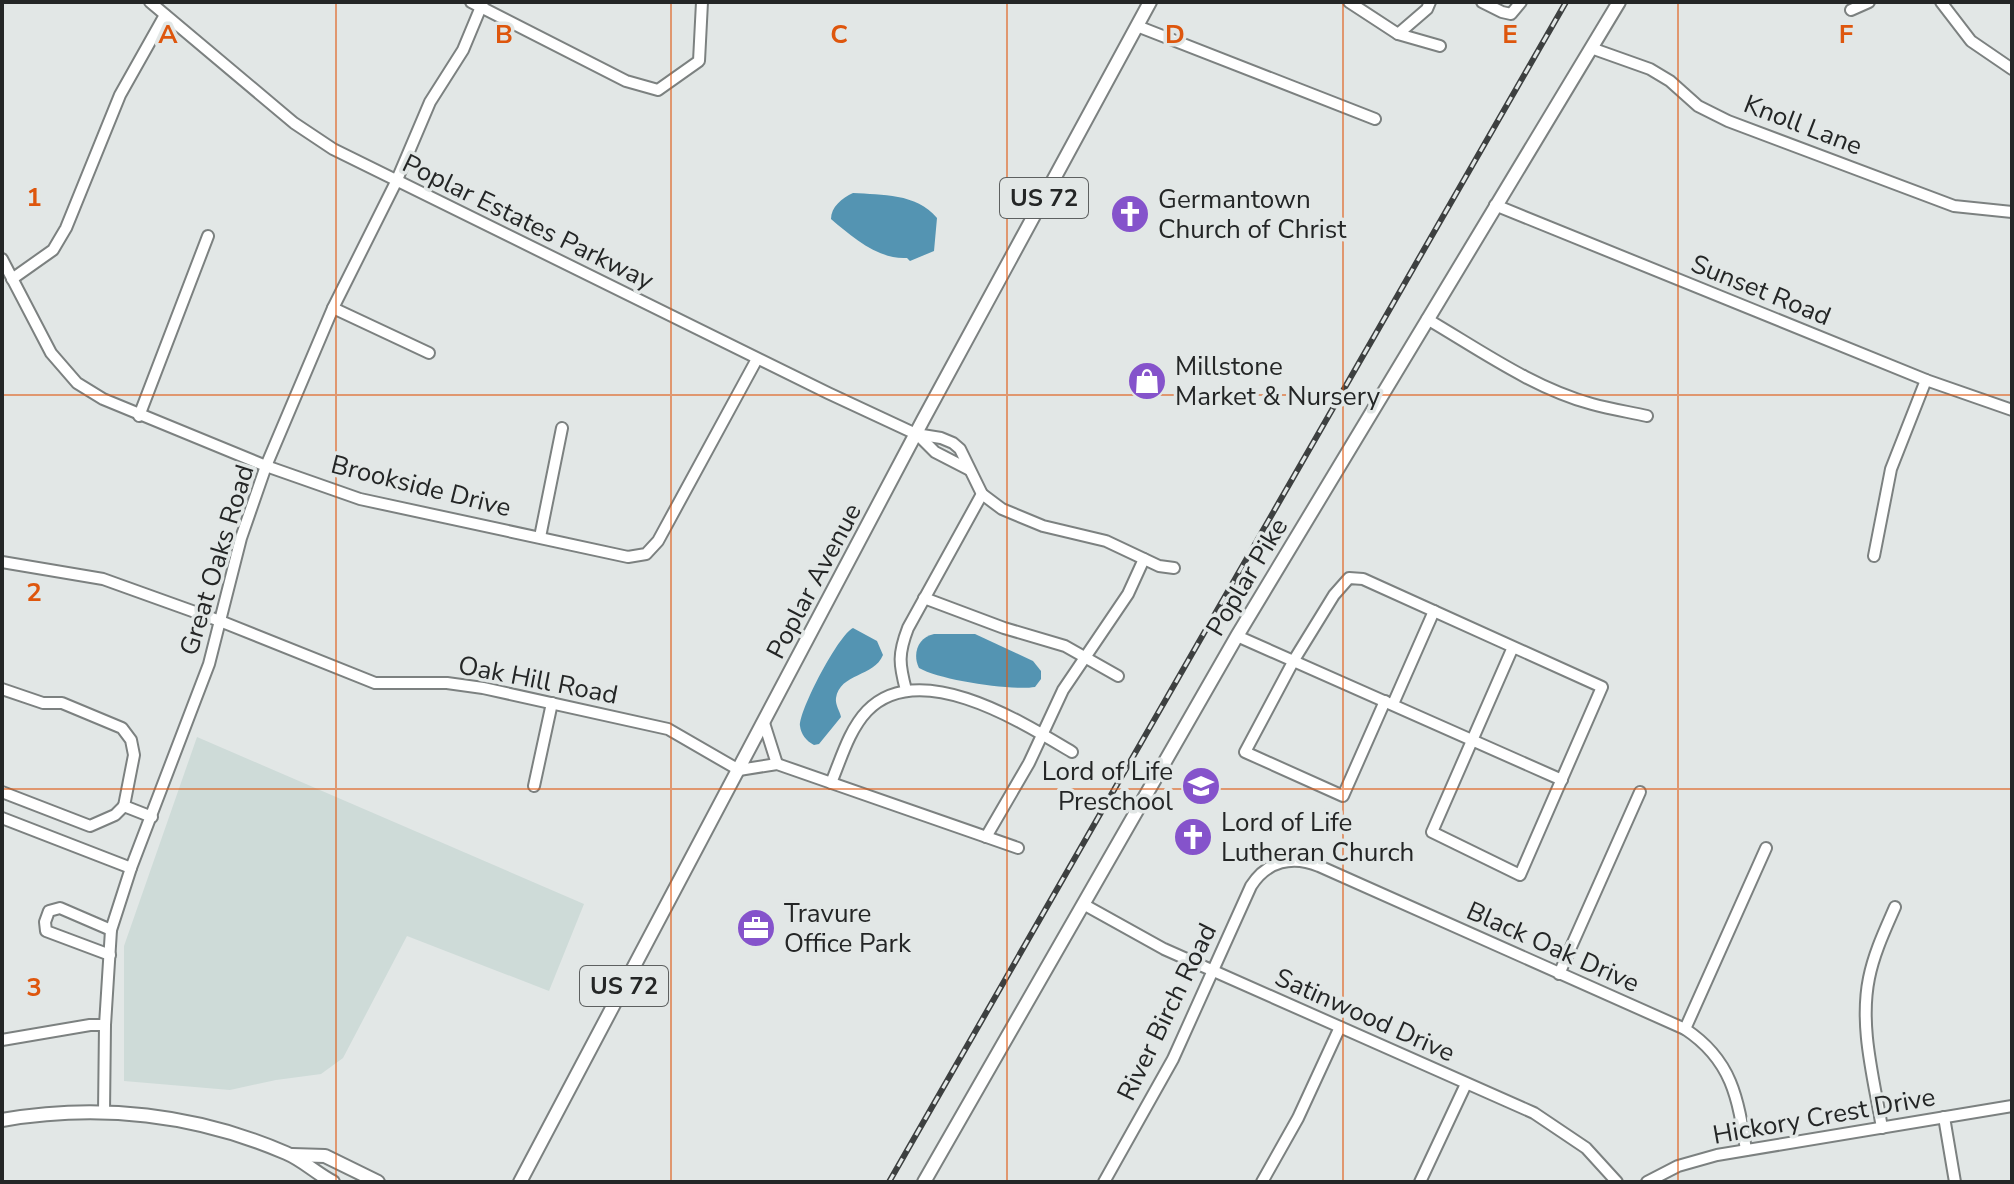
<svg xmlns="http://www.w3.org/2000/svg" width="2014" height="1184" viewBox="0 0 2014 1184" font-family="'Nunito Sans',sans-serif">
<rect width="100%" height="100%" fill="#e2e7e6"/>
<!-- built -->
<polygon fill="#cedbd8" points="197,737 584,904 549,991 407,936 343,1058 321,1074 276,1080 230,1090 124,1081 124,946"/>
<!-- water -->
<g fill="#5494b2">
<path d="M853 193C882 195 916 193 937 218L934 251 910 261 907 258C879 260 852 237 831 219 831 207 842 198 853 193Z"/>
<path d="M853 628 877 641 883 655C874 677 840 673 836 698 835 705 840 711 841 717L819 744 814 745C806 741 801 734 800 726 799 710 839 634 853 628Z"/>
<path d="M934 634H975L1033 661 1041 671V679L1035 687C1011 691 940 680 919 668 912 654 918 637 934 634Z"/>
</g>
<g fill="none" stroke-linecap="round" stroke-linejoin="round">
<!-- minor casing -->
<g stroke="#7c8180" stroke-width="14">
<g id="minor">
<polyline points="150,2 294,123 333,149 828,393 916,434 941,438 953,443 960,449 982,494 1002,509 1043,526 1106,541 1159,566 1174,568"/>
<polyline points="471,2 626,81 658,90 699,61 702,2"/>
<polyline points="1349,2 1398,34 1440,46"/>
<polyline points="1482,2 1502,12 1511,14 1521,2"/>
<polyline points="1941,2 1971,41 2012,69"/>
<polyline points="1851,10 1869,2"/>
<polyline points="1137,26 1375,119"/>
<polyline points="1398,34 1427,9 1430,2"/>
<polyline points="1591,48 1650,69 1670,81 1698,106 1728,121 1954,206 2012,212"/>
<polyline points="1495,205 1926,380 2012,410"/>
<polyline points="2,259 51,353 77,383 103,399 266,466 360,499 628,557 646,554 658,541 757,359"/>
<polyline points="12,279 53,250 66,228 120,95 165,15"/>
<polyline points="333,308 429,353"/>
<path d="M1427 319C1480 350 1533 388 1592 404 1610 409 1629 412 1647 416"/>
<polyline points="139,416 208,236"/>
<polyline points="918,435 935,452 968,469"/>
<polyline points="540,537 562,428"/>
<polyline points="1874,556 1891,469 1926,380"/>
<polyline points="2,562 103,579 220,621 375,683 447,683 483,688 668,729 739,770 777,764 1018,848"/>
<polyline points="924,598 1004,628 1065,646 1118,676"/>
<polyline points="1237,636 1562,780"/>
<polyline points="2,689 43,703 62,703 122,728 131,740 134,755 124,806"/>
<path d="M906 690C899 664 898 654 908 628L982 494"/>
<polyline points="1385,701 1343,796 1245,752 1294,660 1334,595 1349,578 1363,579 1602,687 1520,875 1432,832 1513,647"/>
<polyline points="1393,704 1434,611"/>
<polyline points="764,723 777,764"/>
<path d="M831 783C841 759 849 730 867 711 919 657 1022 722 1072 752"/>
<polyline points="534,786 552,703"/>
<polyline points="2,792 90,826 115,815 124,806"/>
<polyline points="124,806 152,817"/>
<polyline points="2,818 131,868"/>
<polyline points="986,837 1029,763 1063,690 1128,594 1144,559"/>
<polyline points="1083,904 1164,949 1534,1113 1586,1148 1617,1182"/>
<polyline points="110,955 46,931 45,922 49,911 60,908 111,930"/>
<polyline points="1559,974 1640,792"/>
<polyline points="1685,1029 1766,848"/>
<polyline points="2,1040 90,1025 105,1025"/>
<polyline points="104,1112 105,1025 111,930 131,868 209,664 241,538 266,466 333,308 396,182 430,102 463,50 483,2"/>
<polyline points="1944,1117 1955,1182"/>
<path d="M1882 1128C1874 1079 1859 1027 1869 978 1874 953 1885 930 1895 907"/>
<path d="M1104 1182 1173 1059 1251 886C1267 861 1292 855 1319 866L1685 1029C1732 1060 1738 1098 1746 1150"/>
<polyline points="1262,1182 1298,1118 1340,1027"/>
<polyline points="1420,1182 1466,1084"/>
<polyline points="1647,1182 1678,1166 1717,1155 2012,1106"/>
</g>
</g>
<!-- major casing -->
<g stroke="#7c8180" stroke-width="16">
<g id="major">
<path d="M2 1120C99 1103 196 1114 286 1153 303 1160 317 1174 333 1182"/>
<polyline points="292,1155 325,1156 378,1182"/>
<polyline points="520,1182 923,420 1150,2"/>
<polyline points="924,1182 1237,636 1619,2"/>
</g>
</g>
<!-- minor -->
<use href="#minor" stroke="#fff" stroke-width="10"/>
<!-- major -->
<use href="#major" stroke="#fff" stroke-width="12"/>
<!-- rail casing -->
<g stroke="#3d4040" stroke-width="6">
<polyline id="rail" points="889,1182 1566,2"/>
</g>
<!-- rail -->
<use href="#rail" stroke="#e2e7e6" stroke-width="3" stroke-dasharray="9" stroke-linecap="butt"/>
</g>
<!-- grid -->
<path fill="none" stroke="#de560d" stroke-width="2" stroke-opacity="0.55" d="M336 2V1182M671 2V1182M1007 2V1182M1343 2V1182M1678 2V1182M2 395H2012M2 789H2012"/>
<!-- icons -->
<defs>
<g id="church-disc" transform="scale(2)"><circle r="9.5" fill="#8553cb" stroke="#e2e7e6"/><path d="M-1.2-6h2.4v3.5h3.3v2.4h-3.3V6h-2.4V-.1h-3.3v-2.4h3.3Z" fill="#fff"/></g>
<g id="shop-disc" transform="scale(2)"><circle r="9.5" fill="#8553cb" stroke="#e2e7e6"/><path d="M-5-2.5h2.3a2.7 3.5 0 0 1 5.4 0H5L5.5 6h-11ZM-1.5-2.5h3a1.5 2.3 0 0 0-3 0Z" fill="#fff"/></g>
<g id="school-disc" transform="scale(2)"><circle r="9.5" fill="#8553cb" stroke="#e2e7e6"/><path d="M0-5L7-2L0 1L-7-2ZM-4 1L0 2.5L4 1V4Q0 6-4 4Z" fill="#fff"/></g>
<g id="office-disc" transform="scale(2)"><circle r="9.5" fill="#8553cb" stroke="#e2e7e6"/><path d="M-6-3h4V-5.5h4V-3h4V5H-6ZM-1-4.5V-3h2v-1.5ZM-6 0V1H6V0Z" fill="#fff"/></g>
</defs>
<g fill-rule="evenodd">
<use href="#church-disc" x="1130" y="214"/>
<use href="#shop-disc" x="1147" y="381"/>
<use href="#school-disc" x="1201" y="786"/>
<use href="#church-disc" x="1193" y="837"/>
<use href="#office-disc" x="756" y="928"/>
</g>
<g text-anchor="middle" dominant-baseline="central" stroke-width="7" stroke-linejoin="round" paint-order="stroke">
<!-- shield labels -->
<g fill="#e2e7e6" stroke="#5d6060" stroke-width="2">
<rect x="1000" y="178" width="88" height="40" rx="6"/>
<rect x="580" y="966" width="88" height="40" rx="6"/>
</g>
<g font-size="24" font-weight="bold" fill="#242626">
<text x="1044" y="198">US 72</text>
<text x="624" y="986">US 72</text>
</g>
<!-- street labels -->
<g font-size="26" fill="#242626" stroke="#e2e7e6">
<text transform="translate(1803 125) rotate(21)">Knoll Lane</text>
<text transform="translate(528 222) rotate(26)">Poplar Estates Parkway</text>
<text transform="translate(1761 290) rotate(22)">Sunset Road</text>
<text transform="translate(421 486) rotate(14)">Brookside Drive</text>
<text transform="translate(217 560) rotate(-73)">Great Oaks Road</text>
<text transform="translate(1247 577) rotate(-59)">Poplar Pike</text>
<text transform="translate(814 581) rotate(-62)">Poplar Avenue</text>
<text transform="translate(538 680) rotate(11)">Oak Hill Road</text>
<text transform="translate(1553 947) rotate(24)">Black Oak Drive</text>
<text transform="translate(1167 1012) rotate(-64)">River Birch Road</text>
<text transform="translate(1365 1015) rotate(24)">Satinwood Drive</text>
<text transform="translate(1824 1116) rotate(-10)">Hickory Crest Drive</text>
</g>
<!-- poi labels -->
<g font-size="26" fill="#242626" stroke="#e2e7e6" text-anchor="start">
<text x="1158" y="199">Germantown<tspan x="1158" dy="30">Church of Christ</tspan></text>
<text x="1175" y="366">Millstone<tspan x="1175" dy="30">Market &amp; Nursery</tspan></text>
<text x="1173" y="771" text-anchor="end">Lord of Life<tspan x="1173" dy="30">Preschool</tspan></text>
<text x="1221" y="822">Lord of Life<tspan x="1221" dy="30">Lutheran Church</tspan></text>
<text x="784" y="913">Travure<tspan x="784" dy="30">Office Park</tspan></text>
</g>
</g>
<g font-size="26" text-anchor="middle" font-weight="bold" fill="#de560d" stroke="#e2e7e6" stroke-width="7" stroke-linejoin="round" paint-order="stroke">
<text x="168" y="43">A</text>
<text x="504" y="43">B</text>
<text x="839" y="43">C</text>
<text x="1175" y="43">D</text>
<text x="1510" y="43">E</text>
<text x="1846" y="43">F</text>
<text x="34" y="206">1</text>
<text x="34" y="601">2</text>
<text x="34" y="996">3</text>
</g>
<!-- border -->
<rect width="2014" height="1184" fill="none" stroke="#242626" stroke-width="8"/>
</svg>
